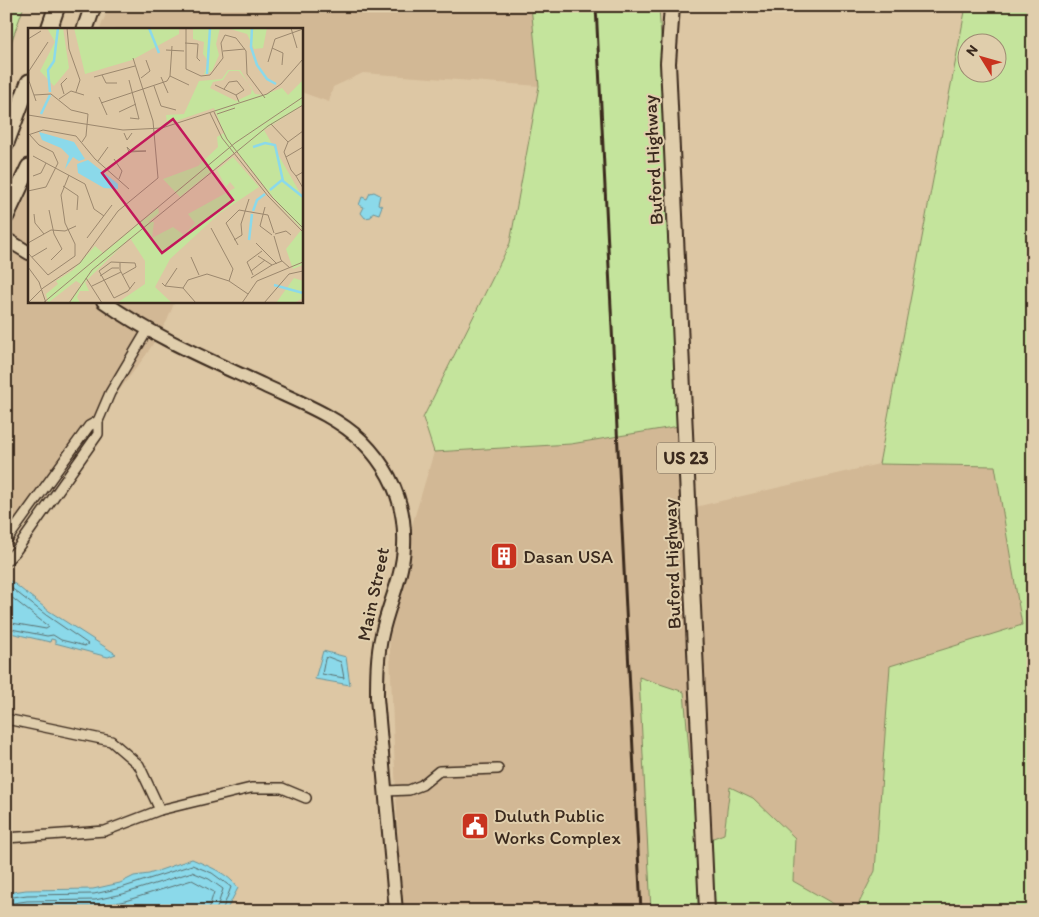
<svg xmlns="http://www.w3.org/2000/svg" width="1039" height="917" viewBox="0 0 1039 917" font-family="Itim,sans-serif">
<rect width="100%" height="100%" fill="#ddc7a4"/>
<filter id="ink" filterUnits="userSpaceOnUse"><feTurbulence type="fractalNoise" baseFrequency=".02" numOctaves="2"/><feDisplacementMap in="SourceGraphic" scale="10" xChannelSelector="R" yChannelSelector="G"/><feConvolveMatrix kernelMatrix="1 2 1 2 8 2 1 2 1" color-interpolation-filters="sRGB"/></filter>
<g filter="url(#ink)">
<!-- built -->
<g fill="#d2b895">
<polygon points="109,6 531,6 539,86 363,73 333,87 329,102 301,92 301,29 100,29"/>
<polygon points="29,193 29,301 175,301 167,321 146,355 6,540 6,234"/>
<polygon points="685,425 691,508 879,464 995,466 1022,625 890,666 875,871 855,911 846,911 793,881 795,838 730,787 724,834 697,845 684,692 650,887 651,911 401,911 388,606 434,452 571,444"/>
</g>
<!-- green -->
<g fill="#c4e49c" stroke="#80875d" fill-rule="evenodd">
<polygon points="6,6 24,6 6,57"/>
<polygon points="531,6 659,6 685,425 571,444 434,452 423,418 510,243 539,86"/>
<path d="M966 6H1033V911H855L875 871 890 666 1022 625 995 466 879 464ZM966 42H996V72H966Z"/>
<polygon points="639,677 684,692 697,844 724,834 730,787 753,798 795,838 793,881 846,911 651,911"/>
</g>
<!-- water -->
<g fill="#8bd9ea" stroke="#6b9398">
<polygon points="374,192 380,195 378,204 382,206 379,214 373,212 371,217 365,218 361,213 364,207 359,205 362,197 367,199 370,193"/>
<polygon points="11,581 49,611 116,654 108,657 55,643 55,640 51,639 50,642 6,632 6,582"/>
<polygon points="323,651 346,657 350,685 315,679"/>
<path d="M192 859C208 866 228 873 238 888L226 911H6V893L26 890 93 889 120 883 134 876 149 874Z"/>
</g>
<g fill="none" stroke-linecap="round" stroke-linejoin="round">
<!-- shore -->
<g stroke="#5b7070" stroke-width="1">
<polyline points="6,586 10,587 46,615 88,644 85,646 61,640 53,635 47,636 6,628"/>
<polyline points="6,593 49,627 46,629 6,622"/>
<polygon points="328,657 341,662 344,678 322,674 325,659"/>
<polyline points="6,898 27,895 94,894 121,888 192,865 212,873 231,887 222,911"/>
<polyline points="6,904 27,901 95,900 123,894 192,872 209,879 223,889 216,911"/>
<polyline points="15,911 28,908 96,907 125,901 192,880 214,892 208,911"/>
</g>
<!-- street casing -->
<g stroke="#3b2a1e" stroke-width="12">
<g id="street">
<polyline points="98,421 110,393 148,329"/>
<polyline points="6,541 89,426 98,421 98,434 15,552 6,561"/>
<polyline points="6,719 111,741 139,765 160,810"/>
<polyline points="386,791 409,790 422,785 439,771 498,769"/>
<polyline points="6,838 105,831 160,810 251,788 282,788 306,798"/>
</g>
</g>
<!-- secondary casing -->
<g stroke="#3b2a1e" stroke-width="16">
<g id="secondary">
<polyline points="6,239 29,253"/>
<path d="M103 301C152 336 209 360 263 385 296 401 335 415 362 441 391 470 406 506 404 546 403 577 388 605 382 634 377 655 377 677 377 698L396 911"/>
</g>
</g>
<!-- primary casing -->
<g stroke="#3b2a1e" stroke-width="18">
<polyline id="primary" points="672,6 668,63 707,911"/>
</g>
<!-- highway casing -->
<g stroke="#3b2a1e" stroke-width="19">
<g id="highway">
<polyline points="49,29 57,6"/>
<polyline points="85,29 93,6"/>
<polyline points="6,143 29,82"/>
<polyline points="6,216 29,167"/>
</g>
</g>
<!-- street -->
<use href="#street" stroke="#e0ceac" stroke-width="9"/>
<!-- secondary -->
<use href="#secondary" stroke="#e0ceac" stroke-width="12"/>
<!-- primary -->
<use href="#primary" stroke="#e0ceac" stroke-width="14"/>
<!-- highway -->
<use href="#highway" stroke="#e0ceac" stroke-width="15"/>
<!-- rail -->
<polyline stroke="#3b2a1e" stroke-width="3" points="596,6 641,911"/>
</g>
</g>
<!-- icons -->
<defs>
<g id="building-square" transform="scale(1.4375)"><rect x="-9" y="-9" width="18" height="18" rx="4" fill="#c8321e" stroke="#e0ceac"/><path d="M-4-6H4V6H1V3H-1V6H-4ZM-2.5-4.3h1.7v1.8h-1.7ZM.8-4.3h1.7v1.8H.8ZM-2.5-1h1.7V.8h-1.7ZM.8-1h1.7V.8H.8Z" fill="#fff"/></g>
<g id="civic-square" transform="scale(1.4375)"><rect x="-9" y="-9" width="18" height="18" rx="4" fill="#c8321e" stroke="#e0ceac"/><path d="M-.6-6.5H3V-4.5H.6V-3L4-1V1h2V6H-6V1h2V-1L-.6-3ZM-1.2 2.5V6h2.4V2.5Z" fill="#fff"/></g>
</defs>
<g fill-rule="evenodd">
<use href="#building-square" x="504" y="556"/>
<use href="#civic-square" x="475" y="826"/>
</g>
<g text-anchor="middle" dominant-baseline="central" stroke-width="4" stroke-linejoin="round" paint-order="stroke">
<!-- shield labels -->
<rect fill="#e0ceac" stroke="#6c5b49" stroke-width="1" x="657" y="442.5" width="58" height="31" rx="4"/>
<g font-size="18" font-weight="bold" fill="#3b2a1e">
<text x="686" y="458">US 23</text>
</g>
<!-- street labels -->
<g font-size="19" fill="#3b2a1e" stroke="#e0ceac">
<text transform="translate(653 160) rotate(-93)">Buford Highway</text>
<text transform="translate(672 564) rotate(-92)">Buford Highway</text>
<text transform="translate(373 594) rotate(-78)">Main Street</text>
</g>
<!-- poi labels -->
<g font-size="19" fill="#3b2a1e" stroke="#e0ceac" text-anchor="start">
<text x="523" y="556">Dasan USA</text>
<text x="494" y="815">Duluth Public<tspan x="494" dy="22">Works Complex</tspan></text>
</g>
</g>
<!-- overview -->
<g transform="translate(28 28)">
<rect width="275" height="275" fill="#ddc7a4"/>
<path d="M19 0H35L41 40 26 58 12 43 27 14ZM46 0H151V6L104 32 57 46ZM165 0H192L188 16 191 27 184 43 176 47 180 33 175 26 176 14 165 11ZM199 0H239L235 20 226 21 219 6ZM200 42H212L227 66 235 67 254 60 260 67 275 52V77L236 102 275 170V237L265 241 258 221 274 201 251 177 208 123 152 169 135 151 170 138 190 119 189 109 196 105 186 80 139 96 138 87 156 86 171 53 194 51ZM201 43H211L224 60 223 66 208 73 182 60 185 54 195 52ZM205 129 231 159 192 185 142 231 127 259 144 275H89L117 256V233L102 210 57 254 61 263H52L49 269 52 275H42L53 256 48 253 20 275 18 266 30 256 28 253 45 242 67 218 75 225 130 180 131 185 120 194H126L124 210 145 199 156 207 167 195 160 186 207 160 202 154 198 159 189 142ZM266 250 275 253V270L266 275H248Z" fill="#c4e49c" fill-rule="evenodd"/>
<path d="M11 104 46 114 57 131 51 133 45 129 37 141 41 128 33 120 14 112ZM60 132 90 156V161L76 160 50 145 49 136Z" fill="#8bd9ea"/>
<path fill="none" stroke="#8bd9ea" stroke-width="2.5" d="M121 0 131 25M224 0 223 19 229 37 239 51 248 56M179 46 182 0M22 64 20 42 26 33 30 0M13 86 22 67M225 119 237 115 247 117 255 153 275 169M242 162 254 152M225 183 229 172 237 166M221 212 224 186M246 257 275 265"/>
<path fill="none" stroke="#9c886e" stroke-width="1" d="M39 0 41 21 52 52 48 64M263 0 269 20M158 1V41L173 48 182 47 195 30 193 15 197 7 208 10 218 23 219 46 237 70M0 11 13 3M157 15 170 16 169 30 172 33M244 20 255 25 254 37M138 22 156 23M195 23 217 21M240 34 247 11 275 1M74 47 78 55H89M142 48 161 57M66 49 107 38M133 49 140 65M113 50 122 43 118 32M101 52 111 91 102 90M187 57 208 67 211 74M126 58 133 78 148 82M196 61 201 54 209 53 216 62 208 67M36 66 33 56 39 50M6 67 23 66 43 82 60 86 58 108 54 114M71 69 79 87M31 71 43 63 56 67M8 73 1 53V43L20 14M73 75 139 53 142 48 144 18M91 84 108 76M186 84 199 111 244 169 275 200M182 85 194 110 240 168 275 204M189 86 207 80M0 87 95 102 134 100 239 66 253 56 275 31M243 96 260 114M96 105 99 112 104 105M0 107 15 102 48 108 67 131 101 161M260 114 256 124 263 142 268 148M260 114 275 103M99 119 103 123H118L101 124ZM5 128 57 156 66 181 76 188M258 129 275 119M86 131 94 143 91 151M70 133 80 119M275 144 268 148 275 160M5 148 13 145 18 135M35 158 50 168 49 182M0 163 18 159 30 135 25 124 11 117 1 106M237 179 232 198 244 207M21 182 26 206 34 221 23 232M6 186 7 195 16 206M183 200 205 241 201 253M247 206 258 203 263 207M246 208 253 232 262 240M59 210 84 177M206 212 214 207 213 196 221 171M0 215 23 202 37 203 48 198M228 215 249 236M210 217 198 195 211 182 240 187 246 205M0 225 20 247 47 228V216L37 195 33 167 41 147M230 228 244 237 254 233M4 229 19 220M163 229 171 247M92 235V242L102 261M0 239 11 254 18 275M223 243 237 232M94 247 108 239 107 235 83 234 71 243 86 270 100 263 107 254M225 247 219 234 234 223M72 248 84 240H91M58 250 74 275M223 250 244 237M134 255 137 258 155 260 168 275M64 258 93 244M137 258 149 240M155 260 160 252 179 246 201 253 220 266M0 275 15 260 52 235 90 183 130 150 125 93 105 30M15 275 207 115 275 69M41 275 64 242 240 98 275 77M214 275 229 253 275 234M236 275 261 246 275 243"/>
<path fill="#c2185b" fill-opacity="0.15" stroke="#c2185b" stroke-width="2.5" d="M145 91 205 172 134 225 74 145Z"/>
<rect width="275" height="275" fill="none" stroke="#3b2a1e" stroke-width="2.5"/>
</g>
<!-- margin -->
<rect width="1039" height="917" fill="none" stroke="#e0ceac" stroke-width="25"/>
<rect x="12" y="12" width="1014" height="892" fill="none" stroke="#3b2a1e" stroke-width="2" filter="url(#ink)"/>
<!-- north arrow -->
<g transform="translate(982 58) rotate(307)"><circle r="24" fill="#e0ceac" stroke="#9e8c73"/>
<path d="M0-4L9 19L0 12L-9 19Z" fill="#c8321e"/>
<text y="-8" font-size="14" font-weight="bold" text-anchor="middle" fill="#3b2a1e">N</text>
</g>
</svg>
